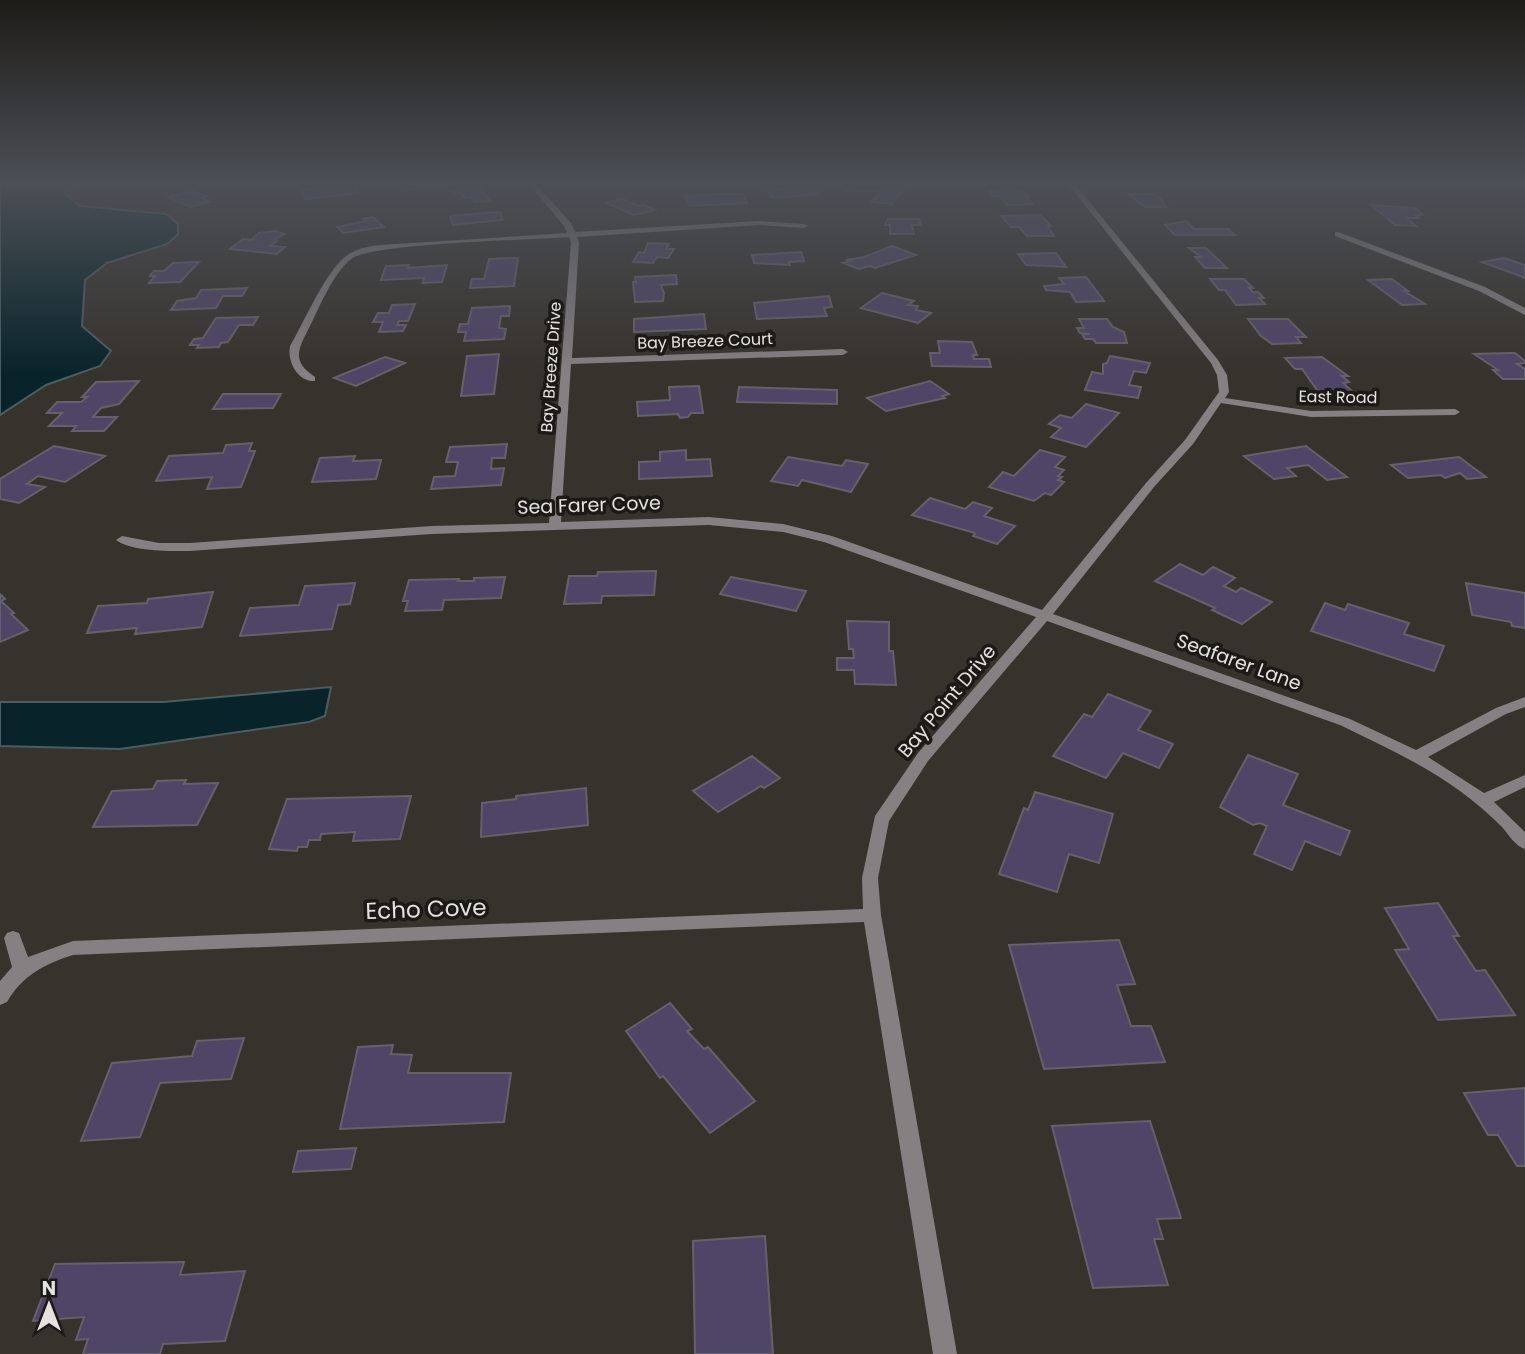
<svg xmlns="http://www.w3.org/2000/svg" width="1525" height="1354" viewBox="0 0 1525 1354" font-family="Poppins,sans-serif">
<rect width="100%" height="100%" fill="#36322c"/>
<!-- water -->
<g fill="#08242a" stroke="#4a5d60" stroke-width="2">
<polygon points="0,184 77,184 64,193 80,206 166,214 178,224 178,234 167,244 107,263 85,280 82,326 111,351 100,366 46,385 0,415"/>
<polygon points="331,687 325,716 309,722 120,749 0,746 0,702 163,702"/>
</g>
<!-- building -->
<g fill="#4f4567" stroke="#646269" stroke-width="2">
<polygon points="353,184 358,193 306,199 302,190"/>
<polygon points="401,184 450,184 404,190"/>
<polygon points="853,184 891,184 906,186 892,204 872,202 881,191 847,191"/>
<polygon points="798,186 800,188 815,187 819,194 772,198 768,191"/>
<polygon points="479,187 490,201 475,202 470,197 465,198 461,193 453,194 451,191"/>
<polygon points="1021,190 1028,196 1025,196 1032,204 1007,205 998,196 992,196 988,191"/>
<polygon points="193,191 208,197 202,198 210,202 190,207 168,197"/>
<polygon points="718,194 742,194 747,203 690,206 685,196"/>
<polygon points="1128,194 1156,194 1167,207 1145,207"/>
<polygon points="622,199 639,206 644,205 655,210 634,215 606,203"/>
<polygon points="1371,205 1416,208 1423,215 1416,215 1419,218 1407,218 1416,226 1395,225"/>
<polygon points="500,212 503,220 453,225 450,216"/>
<polygon points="1040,215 1051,226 1048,226 1054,236 1027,236 1019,227 1011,227 1001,216"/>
<polygon points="373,217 384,227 343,233 337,227 366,221 363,219"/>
<polygon points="888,219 919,219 921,225 912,225 914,234 890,234 890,225 885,225"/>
<polygon points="1186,221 1194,229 1228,229 1235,235 1175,235 1165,225"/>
<polygon points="275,231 284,234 274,240 277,241 270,246 285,247 277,254 230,249 243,239 251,240 259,233"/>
<polygon points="648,243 669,244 666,249 674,249 668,258 657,257 653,263 633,262 639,252 644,253"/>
<polygon points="892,246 916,255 875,268 870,266 859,269 843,263 850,261 846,260 864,257"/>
<polygon points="1189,248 1206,248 1227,268 1205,268 1195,257 1201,257"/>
<polygon points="801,252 804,261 789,262 790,265 754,263 752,255"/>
<polygon points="1056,253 1066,267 1026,265 1018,254"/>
<polygon points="518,258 514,286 470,288 472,279 484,279 489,259"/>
<polygon points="1504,258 1525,265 1525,278 1482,262"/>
<polygon points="199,262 180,282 149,283 155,276 150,276 154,271 164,271 173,263"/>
<polygon points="409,265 408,268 447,265 442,282 423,283 424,278 381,280 386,266"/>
<polygon points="676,275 677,284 661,285 664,293 663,301 635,302 633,282 636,282 635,277"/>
<polygon points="1086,277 1104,301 1076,302 1070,292 1046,290 1044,286 1064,284 1059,278"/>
<polygon points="1210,279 1244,279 1253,288 1249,288 1253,292 1258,292 1264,298 1259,298 1265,304 1236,305 1225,290 1219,290"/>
<polygon points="1392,279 1408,291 1404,291 1425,304 1402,305 1368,280"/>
<polygon points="247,288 242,296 223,296 216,308 171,310 177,301 196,298 201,290"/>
<polygon points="882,293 914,301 908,305 918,306 916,310 931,313 918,323 861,308"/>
<polygon points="829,296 832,307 824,308 827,316 757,319 754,303"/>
<polygon points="415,304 408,321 399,321 397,325 406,325 403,331 379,332 383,322 373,322 378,313 389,313 392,305"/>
<polygon points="510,306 509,316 501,316 499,328 506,329 504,339 464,341 466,332 458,332 460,324 468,324 472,308"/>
<polygon points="704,314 706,329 634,332 634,319"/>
<polygon points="258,317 253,325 239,325 228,342 221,343 219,347 197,348 199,345 190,345 194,339 203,338 216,318"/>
<polygon points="1079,319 1107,319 1113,327 1124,332 1127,343 1096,343 1093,339 1085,339 1082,334 1090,334 1080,333 1077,328 1084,328"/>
<polygon points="1248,319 1288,319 1306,337 1296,337 1301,343 1272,344 1261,336"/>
<polygon points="938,341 972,342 977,355 973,355 974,359 989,359 991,367 932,366 930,353 940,353"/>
<polygon points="1510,353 1515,353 1525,361 1525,363 1517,364 1525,369 1525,379 1503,379 1493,370 1498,370 1474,354"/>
<polygon points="499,354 494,394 461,396 467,356"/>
<polygon points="1110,356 1150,363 1146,373 1134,371 1129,385 1141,387 1138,398 1085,390 1092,372 1103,374 1103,364 1107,363"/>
<polygon points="385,357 405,363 356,386 334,378"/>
<polygon points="1322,357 1348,376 1342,376 1349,382 1343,383 1354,393 1320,394 1302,369 1295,369 1285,358"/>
<polygon points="139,381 119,404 101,408 93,417 117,417 104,431 72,431 76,426 49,426 62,413 47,413 57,402 81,402 87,397 82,397 96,382"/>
<polygon points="930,381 949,394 942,396 945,398 886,411 867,398"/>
<polygon points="699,386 703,413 691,413 688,417 680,418 678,414 638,416 637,402 670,400 669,387"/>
<polygon points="739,387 837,390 837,404 737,402"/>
<polygon points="223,394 281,394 273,408 213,409"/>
<polygon points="1086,404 1119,413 1086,447 1051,437 1061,428 1049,424 1060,415 1072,418"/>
<polygon points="252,443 249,451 255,451 241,487 207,489 212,477 156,481 169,456 223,453 226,445"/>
<polygon points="507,444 505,458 492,458 491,469 504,468 501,485 431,489 434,477 455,476 458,462 446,462 450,447"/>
<polygon points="54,446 105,456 65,482 38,476 27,484 45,487 19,503 0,499 0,479"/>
<polygon points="1306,446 1347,477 1327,480 1308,465 1287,468 1296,476 1274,479 1244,456"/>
<polygon points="686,450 686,460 710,459 712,476 639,479 639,462 660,461 660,452"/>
<polygon points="1040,450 1065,457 1055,467 1064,470 1058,476 1062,477 1058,480 1064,482 1051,495 1045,493 1034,501 989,487 1003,472 1014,476"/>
<polygon points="355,456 353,461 381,460 376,479 312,482 320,458"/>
<polygon points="788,457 842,466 846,460 868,464 851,492 802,480 798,486 771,481"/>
<polygon points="1459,457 1486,477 1467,479 1460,473 1445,478 1441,475 1408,478 1391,465"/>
<polygon points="930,498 965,509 973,502 992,508 984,516 1015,526 997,544 973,536 975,533 912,515"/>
<polygon points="1180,564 1203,575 1213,567 1235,578 1224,586 1236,592 1241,588 1272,602 1242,624 1212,610 1215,608 1155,581"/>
<polygon points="656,571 654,595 602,596 601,603 564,604 569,576 597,576 598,572"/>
<polygon points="505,577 501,598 444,600 442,610 405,611 408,601 403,601 409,580 459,579 458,581 474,581 474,578"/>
<polygon points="731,577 806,591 796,611 720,594"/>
<polygon points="355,583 350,604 338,605 332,629 240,636 250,608 299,605 305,586"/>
<polygon points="1466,583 1525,593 1525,628 1512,626 1511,622 1472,615"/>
<polygon points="213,592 202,627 135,634 137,628 87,633 98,606 147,603 148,599"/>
<polygon points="0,594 5,599 1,601 14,613 11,614 28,630 0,642"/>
<polygon points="1325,603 1345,610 1348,604 1409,623 1404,634 1444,646 1434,671 1311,631"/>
<polygon points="847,621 889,622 889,651 893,651 896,685 855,684 854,670 837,670 837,658 854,658 853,649 849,649"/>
<polygon points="1108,694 1151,711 1138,730 1173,744 1159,768 1123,753 1106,778 1053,756 1084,714 1092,717"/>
<polygon points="1248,755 1298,774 1283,805 1350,831 1340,855 1305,841 1292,870 1254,854 1267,826 1260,823 1253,825 1220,807"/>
<polygon points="752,756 780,778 764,788 761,786 718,812 693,791"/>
<polygon points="186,780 184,784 218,783 197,825 93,827 112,791 153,789 157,781"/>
<polygon points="586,788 588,825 481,837 482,803 516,799 516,796"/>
<polygon points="1035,792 1113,814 1099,863 1069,854 1057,892 999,874 1024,808 1028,810"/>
<polygon points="411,796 400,839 353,841 355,832 321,834 320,840 309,840 307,847 298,847 297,851 269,849 287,799"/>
<polygon points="1438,903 1459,936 1453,936 1476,971 1485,970 1515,1015 1438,1020 1395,950 1409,949 1385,908"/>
<polygon points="1119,940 1135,984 1117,985 1131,1026 1151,1026 1165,1062 1044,1069 1009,945"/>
<polygon points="670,1003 692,1029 687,1031 704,1049 708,1047 755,1101 710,1133 663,1076 660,1078 626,1031"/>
<polygon points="244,1038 231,1079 160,1083 140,1137 81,1141 112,1063 192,1056 197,1041"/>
<polygon points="393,1045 391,1054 412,1055 408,1073 511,1073 504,1122 340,1129 358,1047"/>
<polygon points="1525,1088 1525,1166 1517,1166 1498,1135 1488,1135 1464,1093"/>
<polygon points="1150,1121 1181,1218 1157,1219 1163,1239 1154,1239 1168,1285 1093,1288 1052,1126"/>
<polygon points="356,1148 351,1169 293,1172 298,1151"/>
<polygon points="765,1236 773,1354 695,1354 693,1241"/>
<polygon points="184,1262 180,1275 245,1271 225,1341 163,1344 160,1354 83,1354 88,1339 76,1340 84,1317 33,1321 55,1264"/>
</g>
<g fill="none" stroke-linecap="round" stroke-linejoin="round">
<!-- street -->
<g fill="#858081" fill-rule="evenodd">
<path d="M529 184H536L571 223 575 232 759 221 804 224 808 226 804 228 759 225 577 237 579 242 572 358 843 349 848 352 843 355 571 364 561 522 709 517 783 524 832 536 1042 610 1146 483 1185 440 1219 392 1217 375 1211 363 1068 184H1075L1218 360 1227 375 1229 392 1225 398 1311 411 1455 409 1460 412 1455 415 1311 417 1221 403 1193 444 1154 487 1053 614 1350 719 1416 750 1496 708 1525 697V707L1506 714 1428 757 1484 793 1525 775V787L1494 802 1525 832V849C1515 846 1509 835 1502 827 1489 814 1475 802 1460 791 1423 764 1381 745 1340 725L1047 621 928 761 889 821 878 878 881 915 957 1354H933L864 922 73 955C44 964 22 976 7 1002L0 1005V981L12 967 4 938 7 933 13 931 19 933 28 957 73 941 863 909 862 878 875 816 918 753 1036 617 824 542 783 532 709 525 432 534 190 551C170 551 132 552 116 540L122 536 159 543H190L432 526 549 523 571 242 569 237C534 240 371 243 351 259 331 276 319 309 307 332 296 353 294 363 315 377V381C298 382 287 362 290 346 304 323 327 267 349 254 363 245 381 245 397 244L567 233 564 226Z"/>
<polygon points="1338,232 1485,287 1525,308 1525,315 1479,291 1335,236 1335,232"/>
</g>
</g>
<!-- sky -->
<linearGradient id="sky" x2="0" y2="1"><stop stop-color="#1e1c18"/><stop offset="0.49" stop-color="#4c4f56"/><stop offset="1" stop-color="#4c4f56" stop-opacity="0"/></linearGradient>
<rect width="1525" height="374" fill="url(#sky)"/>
<g text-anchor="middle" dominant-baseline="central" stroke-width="7" stroke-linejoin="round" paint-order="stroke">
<!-- far-street labels -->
<g font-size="16" fill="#e5e3df" stroke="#1c1a17">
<text transform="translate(705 341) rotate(-2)">Bay Breeze Court</text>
<text transform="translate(551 367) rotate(-86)">Bay Breeze Drive</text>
<text transform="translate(1338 397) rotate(1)">East Road</text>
</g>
<!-- street labels -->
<g font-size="19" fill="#e5e3df" stroke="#1c1a17">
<text transform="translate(589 505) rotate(-2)">Sea Farer Cove</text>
<text transform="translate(1239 662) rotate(20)">Seafarer Lane</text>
<text transform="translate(947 701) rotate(-50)">Bay Point Drive</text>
</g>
<!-- near-street labels -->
<g font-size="23" fill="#e5e3df" stroke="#1c1a17">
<text transform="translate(426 909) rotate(-2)">Echo Cove</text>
</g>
</g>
<!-- north arrow -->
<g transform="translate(49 1305)" stroke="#1c1a17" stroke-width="5" paint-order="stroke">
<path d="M0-5L12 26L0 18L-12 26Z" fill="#e5e3df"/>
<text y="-10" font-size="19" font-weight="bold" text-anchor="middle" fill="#e5e3df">N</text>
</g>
</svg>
